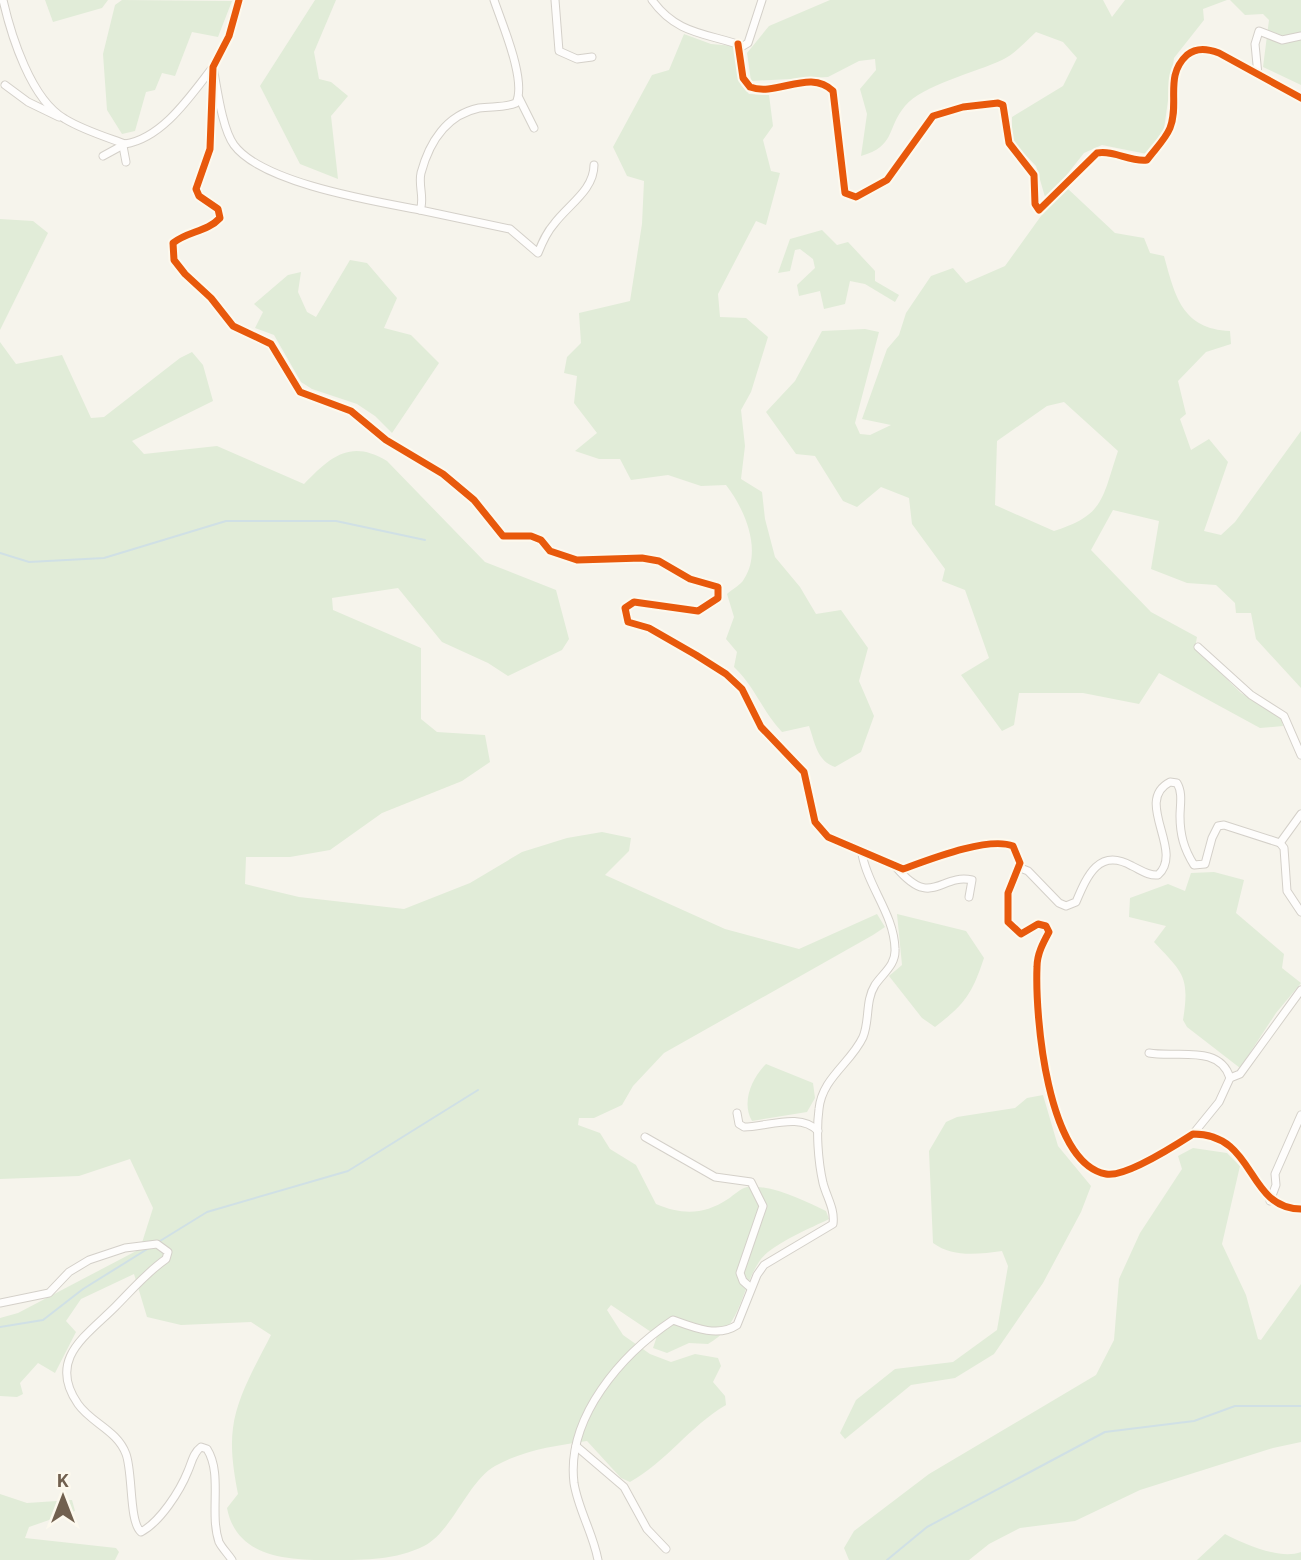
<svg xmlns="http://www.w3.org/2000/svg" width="1301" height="1560" viewBox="0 0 1301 1560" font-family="Barlow,sans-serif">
<rect width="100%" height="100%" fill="#f6f4ec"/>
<!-- green -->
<g fill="#e1ecd8" fill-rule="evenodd">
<polygon points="45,0 108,0 102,8 53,22"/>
<polygon points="122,0 232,1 218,37 192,32 175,76 162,73 155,90 146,92 135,131 122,134 107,110 103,54 115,5"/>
<polygon points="315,0 336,0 314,52 319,79 331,82 348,96 331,116 338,179 300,164 260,86"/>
<path d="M830 0H1103L1112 17 1125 0H1227L1203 9 1204 20 1174 58 1164 129 1147 154 1102 145 1084 153 1050 196 1045 197 1036 166 1012 141V117L1063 86 1077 58 1063 42 1036 32C1026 41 1015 54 1002 60 977 72 922 85 905 106 886 129 896 146 861 156L867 114 860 89 876 70 875 59 859 61 828 77 751 81 747 53 769 26Z"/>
<polygon points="1230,0 1301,0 1301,85 1263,67 1269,20 1263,14 1245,15"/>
<path d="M684 34 711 44 734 46 741 85 749 94 769 95 773 126 763 140 771 171 780 173 766 225 756 221 718 294 720 317 746 318 768 337 751 392 741 410 745 446 741 479 762 492 765 519 775 557 800 587 816 614 841 610 868 648 859 681 874 716 861 752 835 767C817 761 815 743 809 726L782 732C762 711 756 688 734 667L737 652 726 639 734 617 727 594C732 589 741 585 744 579 763 550 744 508 726 485L701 486 668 475 631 480 620 459H599L575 451 597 433 574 403 577 376 564 373 567 357 581 343 579 313 630 301 642 224 644 181 627 176 613 147 652 75 669 70Z"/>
<path d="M1067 188 1115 233 1144 238 1150 253 1164 256C1175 296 1182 329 1230 331L1231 344 1206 352 1178 381 1186 414 1180 419 1191 450 1209 439 1228 462 1204 531 1221 535 1235 522 1301 431V688L1256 639 1251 613H1236L1235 603 1216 585 1187 583 1151 569 1159 521 1113 510 1091 550 1151 612 1197 637 1195 648 1241 693 1281 717 1283 726 1260 728 1159 673 1139 704 1083 693H1019L1014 725 1002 731 961 675 989 658 965 590 942 581 945 569 912 524 909 498 881 487 857 507 843 501 815 456 796 454 766 412 795 381 822 331 865 329 879 332 855 423 860 434 870 435 891 425 862 419 887 349 899 335 906 313 931 276 953 268 966 283 1005 266 1041 216ZM1064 402 1118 451C1102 498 1105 515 1054 531L995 505 997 441 1047 406Z"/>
<polygon points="0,219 33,221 48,233 0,330"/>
<polygon points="822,230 837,245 848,242 875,271 875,281 899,295 895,302 865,284 850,281 845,304 824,309 820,291 799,296 797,285 815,268 813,259 800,249 795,250 790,271 778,273 790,239"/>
<polygon points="350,260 367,263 397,298 384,328 411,335 439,363 392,433 375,416 357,404 312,389 301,382 274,335 255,328 263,312 254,304 288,275 301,272 298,292 307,312 316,317"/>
<path d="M0 342 16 364 62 355 91 418 104 417 180 358 192 352 203 365 213 401 132 441 144 454 217 446 304 484C331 456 351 439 387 461L485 562 556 590 569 639 562 650 508 676 488 663 442 642 398 588 332 598 333 610 421 648V719L437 732 485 735 490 762 462 781 382 813 330 850 290 857H246L245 884 299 897 404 909 470 883 522 852 567 838 602 832 631 838 629 851 605 875 725 929 799 949 877 914 885 927 873 935 664 1053 633 1086 622 1105 594 1118H579L578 1125 600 1133 610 1149 636 1165 656 1204C682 1215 704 1215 728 1199 734 1195 741 1188 747 1187 771 1184 805 1201 826 1211L829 1219C811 1228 769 1245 759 1262 740 1291 742 1325 708 1344L689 1343 667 1353 653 1348 657 1336 611 1305 607 1310 623 1335 650 1354 671 1362 695 1354 718 1358 721 1366 713 1382 725 1396 726 1405C690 1426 666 1462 630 1482L621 1478 587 1441C554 1446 524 1450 495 1466 468 1481 452 1532 424 1546 396 1560 366 1560 335 1560 292 1560 237 1560 227 1508L238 1494C234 1473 230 1450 233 1428 237 1396 257 1363 271 1335L251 1322 181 1325 147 1317 134 1274 81 1299 66 1321 76 1332 55 1373 38 1363 20 1383 23 1394 17 1397 0 1396V1318L18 1313 140 1249 153 1208 130 1159 79 1176 0 1179Z"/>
<path d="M1214 872 1244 880 1236 913 1284 954 1282 968 1301 983 1276 1013 1240 1068 1187 1027 1183 1020C1190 976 1183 973 1154 942L1166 926 1129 917 1130 898 1168 884 1185 891 1191 873Z"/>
<path d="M897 914 966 931 984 958C972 994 965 1004 935 1027L922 1018 889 976 902 965Z"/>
<path d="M766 1064 813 1083 815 1098 807 1112 752 1121C741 1102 752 1078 766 1064Z"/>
<path d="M1043 1095 1058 1146 1091 1186 1081 1212 1043 1283 994 1354 955 1378 911 1385 845 1439 840 1433 856 1400 895 1369 953 1362 997 1330 1008 1266 1002 1251C979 1254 953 1258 933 1243L929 1151 946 1122 957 1117 1015 1108 1027 1098Z"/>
<polygon points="1193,1148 1227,1153 1240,1166 1222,1244 1246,1295 1258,1339 1261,1340 1301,1284 1301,1442 1273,1448 1140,1490 1075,1521 1020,1528 989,1544 969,1560 849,1560 844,1548 854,1531 929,1474 1096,1375 1114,1340 1119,1279 1140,1233 1182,1169 1178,1156"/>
<polygon points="0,1494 27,1503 72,1500 75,1511 29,1527 25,1538 116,1548 119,1552 115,1560 0,1560"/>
<path d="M1225 1534C1244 1544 1280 1560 1301 1552V1560H1197Z"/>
</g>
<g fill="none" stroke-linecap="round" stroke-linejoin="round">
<!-- stream -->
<g stroke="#d0e0e5" stroke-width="2">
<polyline points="0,553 29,562 104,558 226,521 336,521 425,540"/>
<polyline points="160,1241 207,1212 348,1171 478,1090"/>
<polyline points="0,1327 43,1320 83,1289 149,1248"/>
<polyline points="887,1560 927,1527 1105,1432 1194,1421 1235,1406 1301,1406"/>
</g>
<!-- street casing -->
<g stroke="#d4d0c9" stroke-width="9">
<g id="street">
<path d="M3 0C11 35 31 100 65 119 83 130 106 137 125 144 163 138 191 95 213 67 217 87 222 129 234 145 262 183 373 201 420 210 425 199 418 186 421 173 429 143 446 115 479 108 492 106 504 108 516 103 527 81 502 24 494 0"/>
<path d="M239 0 229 36 213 67 210 149 196 189 199 196 218 209 220 218C207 232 188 231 173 243L174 260 185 274 211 298 233 326 271 344 300 392 351 411 386 440 443 474 474 500 503 536H531L541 540 550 551 577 560 642 558 659 561 690 579 718 587V598L698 611 634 602 625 608 628 622 649 628 696 655 726 674 742 689 761 727 804 772 815 822 828 837 903 869C928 860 988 836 1013 846L1020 863 1008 893V922L1021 934 1038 924 1046 926 1049 932C1043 943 1037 954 1037 967 1035 1016 1047 1163 1106 1174 1125 1178 1176 1145 1193 1134 1257 1134 1245 1208 1301 1209"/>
<polyline points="555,0 559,51 577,59 592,57"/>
<path d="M652 0C677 35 707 33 743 46L748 43 762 0"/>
<path d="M738 44 743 78 750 87C777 97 810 68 833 91L845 193 856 197 887 180 933 116 963 107 998 103 1003 105 1009 143 1034 175 1035 204 1039 210 1097 153C1115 150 1129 162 1147 160 1154 150 1165 140 1170 128 1180 103 1164 76 1187 55 1197 47 1208 49 1219 53L1301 98"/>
<polyline points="1258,75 1255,44 1259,31 1282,40 1301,36"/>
<polyline points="5,85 28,102 59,117"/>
<polyline points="519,98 534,128"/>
<polyline points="123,146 126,162"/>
<polyline points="103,156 125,144"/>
<path d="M420 210 510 229 538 253C542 243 546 233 554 224 568 205 594 190 594 165"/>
<polyline points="1198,647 1251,695 1284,716 1301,755"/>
<polyline points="1280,843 1284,848 1287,891 1301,912"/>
<path d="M896 867C932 910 940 873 972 880L969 897"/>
<path d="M1018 867 1028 871 1059 903 1066 906 1076 902C1087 876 1099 847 1132 866 1141 870 1148 876 1158 875 1185 851 1133 801 1170 782L1177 783C1183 793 1180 805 1180 816 1180 835 1184 849 1194 865L1205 864 1212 838 1218 826 1224 825 1280 843 1301 814"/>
<path d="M1149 1053C1176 1058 1220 1044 1230 1078"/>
<path d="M737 1113 739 1124 744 1127C767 1127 800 1112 818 1131"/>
<polyline points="1193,1134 1219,1102 1230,1078 1240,1074 1301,990"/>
<polyline points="645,1137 715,1177 751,1182 763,1206 740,1273 743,1281 751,1288"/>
<polyline points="1270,1201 1276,1185 1275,1174 1301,1115"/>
<path d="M0 1303 49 1293 69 1272 89 1260 125 1248 157 1244 168 1252 166 1259C147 1272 131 1291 115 1307 86 1336 47 1359 78 1404 91 1423 117 1430 126 1454 133 1473 129 1522 141 1532 160 1522 180 1491 188 1471 192 1462 193 1453 201 1447L207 1449C223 1474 209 1513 219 1542 222 1548 228 1554 232 1560"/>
<polyline points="576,1446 624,1487 647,1529 666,1549"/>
<path d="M598 1560C593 1533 578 1509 574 1483 566 1417 622 1354 673 1320 692 1327 718 1338 737 1325L757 1275 764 1265 833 1224C835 1209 827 1198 823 1183 818 1161 816 1131 819 1109 822 1078 851 1063 863 1037 870 1020 865 1001 875 985 883 973 896 965 895 949 894 914 868 887 862 854"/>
</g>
</g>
<!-- street -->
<use href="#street" stroke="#fefdfc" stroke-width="7"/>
<!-- cycleway casing -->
<g stroke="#fdf9ee" stroke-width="11">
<g id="cycleway">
<path d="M239 0 229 36 213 67 210 149 196 189 199 196 218 209 220 218C207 232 188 231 173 243L174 260 185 274 211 298 233 326 271 344 300 392 351 411 386 440 443 474 474 500 503 536H531L541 540 550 551 577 560 642 558 659 561 690 579 718 587V598L698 611 634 602 625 608 628 622 649 628 696 655 726 674 742 689 761 727 804 772 815 822 828 837 903 869C928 860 988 836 1013 846L1020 863 1008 893V922L1021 934 1038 924 1046 926 1049 932C1043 943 1037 954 1037 967 1035 1016 1047 1163 1106 1174 1125 1178 1176 1145 1193 1134 1257 1134 1245 1208 1301 1209"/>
<path d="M738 44 743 78 750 87C777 97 810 68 833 91L845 193 856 197 887 180 933 116 963 107 998 103 1003 105 1009 143 1034 175 1035 204 1039 210 1097 153C1115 150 1129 162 1147 160 1154 150 1165 140 1170 128 1180 103 1164 76 1187 55 1197 47 1208 49 1219 53L1301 98"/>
</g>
</g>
<!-- cycleway -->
<use href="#cycleway" stroke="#e8590c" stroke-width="7"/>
</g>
<!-- north arrow -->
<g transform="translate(63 1497)" stroke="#fdf9ee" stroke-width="5" paint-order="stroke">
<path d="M0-5L12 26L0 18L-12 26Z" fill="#71604f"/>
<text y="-10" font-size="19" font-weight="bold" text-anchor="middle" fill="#71604f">K</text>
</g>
</svg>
